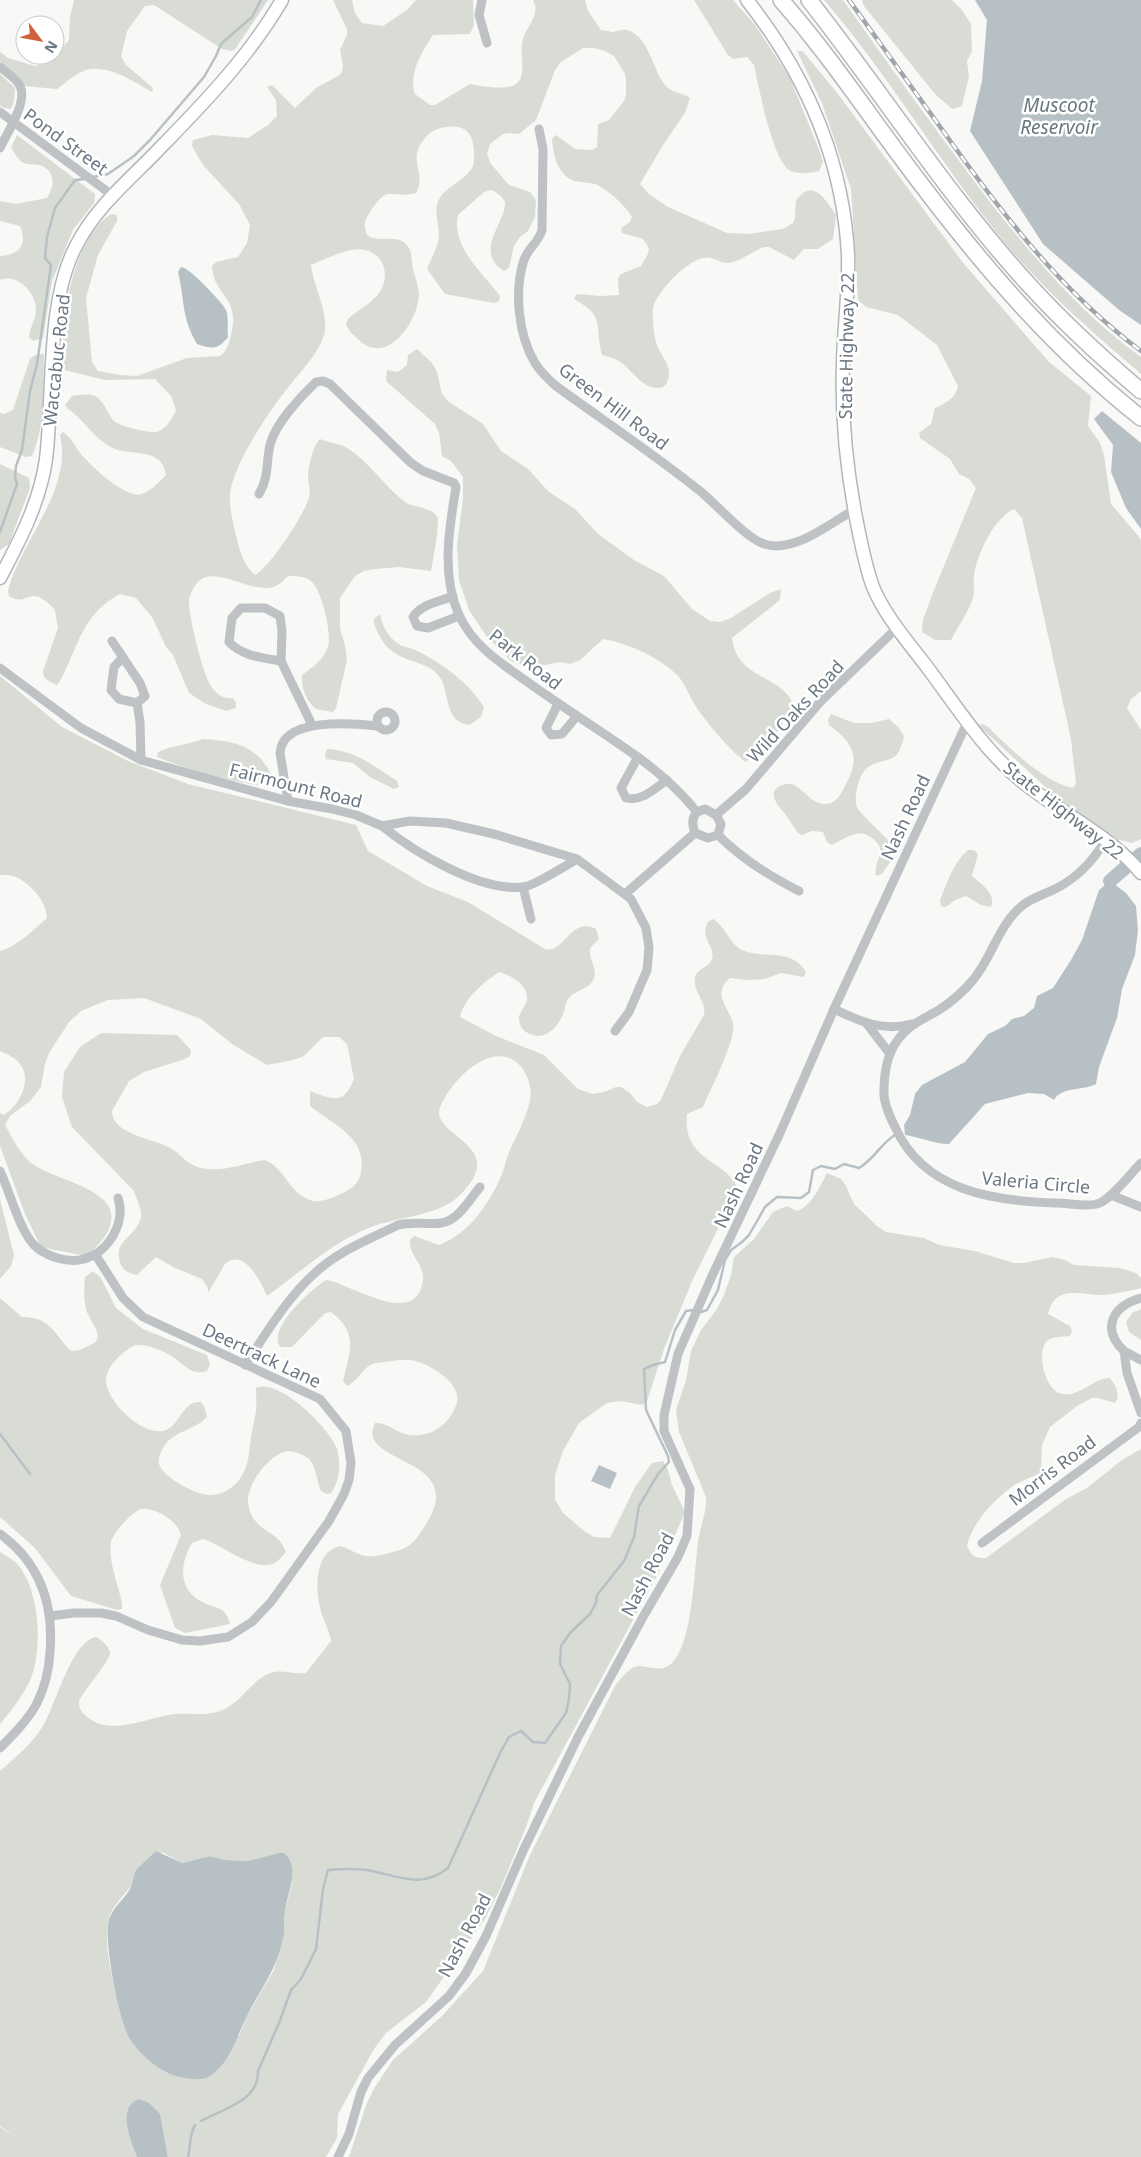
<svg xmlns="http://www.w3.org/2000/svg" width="1141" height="2157" viewBox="0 0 1141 2157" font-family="'Noto Sans',sans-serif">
<rect width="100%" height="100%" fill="#f8f8f6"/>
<!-- green -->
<g fill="#d8dcd5" fill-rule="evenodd">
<path d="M74 0H268L236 48 232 51 222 49 154 5 145 6 127 31 121 56 126 65 153 88 152 92C135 82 111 66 90 69 78 71 67 82 57 89L24 86 0 61V52L8 58 35 66 51 61 69 40 70 17Z"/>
<path d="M333 0H352L355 13 362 23 383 26 407 10 416 0H473L474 25 470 34 433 35C422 52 408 73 415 94L430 105H435L470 84C480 86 507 91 516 84 527 76 520 55 522 43 524 28 542 16 533 0H585L588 11 601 30C604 30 608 31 612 32 617 32 622 28 627 30 650 37 652 70 666 86 673 94 682 92 690 98L685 113 663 145 640 184 649 194 668 207 727 233 749 234 783 229 793 223 795 218 796 201C813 176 826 201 836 215L833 239 818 249H804L794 260 769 247H764C753 251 741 261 729 263 720 264 713 255 703 258 687 261 657 291 653 308 652 314 654 336 656 342 660 357 673 364 668 380 666 386 663 388 657 388 643 388 633 372 623 364 617 359 610 357 602 355 594 326 607 317 574 299L577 294 601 296 619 295 618 278 621 274 641 266 648 254 649 248 643 239 622 233 621 228 630 222 632 217C627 207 606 188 595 184 589 182 582 183 575 181 558 176 553 155 552 139L556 135 575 149 592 150 597 147 598 124 609 120 624 101 626 95V79L625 74 614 56 605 51 594 48H583L561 62 555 70 536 120 519 134 509 133 503 134 490 144 487 154 491 164 509 185 530 192 536 200 535 217 528 231 520 237 514 246 509 268 504 271C473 252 506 222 505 203 504 197 498 194 494 191L490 190 484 192 458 215C451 247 483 273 500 296L499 301 494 303 445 294 427 269C431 259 438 247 439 236 439 222 432 209 441 196 450 184 474 176 474 160 475 139 470 123 446 127 434 129 429 132 422 142 408 162 427 174 416 193 403 196 400 194 389 194 381 193 366 216 365 223 364 227 366 231 367 235 378 244 395 233 406 244 413 251 411 260 413 269 415 277 419 287 419 295 418 322 386 368 358 339 353 335 349 331 346 324L348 319C359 309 376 301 382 288 392 265 375 245 351 250 337 253 323 260 311 265 313 284 330 316 324 335 318 354 302 370 290 385 270 410 234 462 230 494 229 507 233 522 236 535 239 549 244 566 255 575 270 567 305 514 309 497 311 490 308 482 308 474 309 465 313 445 320 439 327 442 344 445 349 449 370 463 386 488 405 502 416 509 431 506 438 518L437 536 431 571 399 567 375 569 364 571 355 576 340 598V629L345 645 347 660 336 708 333 712 316 709C306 701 301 688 302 675 312 668 324 659 328 647 332 633 322 590 311 581 305 576 295 576 288 576 285 579 280 584 276 586 254 596 216 565 199 581 194 586 189 595 189 602 189 618 203 677 213 689 219 696 225 699 233 698L236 703V708L226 711 206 704 189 693 173 655 166 647 152 617 136 598 120 594C81 615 79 646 60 681L57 685C49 681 43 680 43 671L58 628 55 610C51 605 40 595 33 596 22 598 22 603 9 596L8 590C21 541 73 489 60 435L63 432C71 437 74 445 80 453 89 464 126 500 142 494 151 491 159 482 166 475 162 447 133 456 115 449 95 441 86 421 68 409L65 405 72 396C79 395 88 393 95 396 105 402 107 413 114 421 119 426 153 435 159 431 166 428 174 417 176 410L171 396 155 379 105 380 64 370C60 325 70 241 111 214L117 215V221L98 255 86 298 92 362 98 371 120 375 137 376 187 358 220 356C227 351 229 343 231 335 241 296 213 296 212 266L216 262 238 257 247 243 250 225 239 204 203 165 192 146 193 140 212 135 248 138 268 125 277 116 276 100 267 87 272 85 295 108 316 88 338 76 342 72 343 66 340 50 347 35V29Z"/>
<path d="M694 0H733L755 25 790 78 820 152 823 162 819 171C811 173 797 175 789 170 772 158 759 87 754 65L747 57 733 59 728 55Z"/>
<path d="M824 0H843C887 62 931 124 977 185 1025 248 1076 310 1141 357V374C1098 337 1055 300 1017 257 947 176 894 81 824 0Z"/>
<polygon points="862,0 952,0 962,10 971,24 972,51 967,61 969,76 962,106 952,109 935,94 864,6"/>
<path d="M797 51H802L806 55 838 94 964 264 1049 362 1091 396 1088 426 1100 443 1104 455 1111 504 1140 538 1141 542V691L1131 699 1127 708 1141 730V839L1132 843 1116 839 1106 833 1062 802 978 725 983 724 988 727C1010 748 1043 782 1073 788L1076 783 1071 739 1022 518 1014 509C994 518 977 554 974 575 973 582 975 591 973 598 968 613 958 626 951 640H935L922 632 923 620 932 595 976 488 969 479 959 474 950 459 920 438 919 433 931 424 935 408C946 403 955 399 958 386L937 345 898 315 866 307 858 300 851 189 822 103Z"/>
<polygon points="0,74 15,88 14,101 11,109 4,108 0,105"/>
<path d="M17 135 95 194 94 203 73 230 52 281 43 338 33 341 29 337C30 327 37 317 36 307 34 291 17 273 0 280V256C19 255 28 245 20 226L0 221V201L16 204 47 198C55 186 56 171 40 165 35 164 28 165 24 163 18 160 14 152 11 147Z"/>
<path d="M417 349 432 363 437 372 442 394 449 402 483 424 501 451 528 469 549 492 575 509 598 534 634 560 664 576 692 609 710 621 720 622 731 618 770 593 781 589 780 600 732 638C737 680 781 674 793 704L772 741 746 762C731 752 705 721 695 705 689 696 685 683 678 676 662 659 626 642 603 639L580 660 570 664 560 662 530 668 511 661 487 637 469 610 459 580 457 545 463 499V477L451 461 442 456 439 433 435 424 386 381 387 370 398 372 407 365 408 355Z"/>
<path d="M44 354C43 388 46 424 32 456L26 457 0 447V413L4 414 13 410 30 359 35 355Z"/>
<polygon points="0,464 29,478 30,488 9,544 0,550"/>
<path d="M380 614C383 627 387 635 397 643 403 648 409 647 415 650 441 662 469 683 484 707L481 717 469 725C444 721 450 695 441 679 426 655 394 668 378 633 376 628 374 625 374 619Z"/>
<path d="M0 676 62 727 128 761 188 784 356 825 368 851 427 886 468 902 545 949C565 954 570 916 596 929L599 939C597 942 593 944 591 947 586 955 598 968 594 978 590 989 578 989 570 997 565 1001 566 1008 563 1014 557 1029 543 1042 528 1033 521 1030 519 1024 519 1017 520 1012 524 1008 526 1003 532 987 511 975 499 972 483 983 465 997 460 1017L496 1036 544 1055 578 1089 593 1094 604 1092 616 1087H621L630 1093 637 1102 647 1107 657 1104 661 1100 680 1056 704 1015C707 1002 693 992 695 979 696 968 709 968 712 959 716 947 699 938 708 922L713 919C726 927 731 946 742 950 766 960 790 947 806 972L804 977 781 973 765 979 748 980 730 978C711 993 729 1008 733 1023 737 1039 710 1090 703 1107L687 1114C682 1161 725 1159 738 1188L693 1279 664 1349 647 1401 642 1405 621 1401 607 1403 579 1423 563 1451 555 1475V1499L563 1513 584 1531 594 1537 610 1538 635 1487 652 1463 663 1461 668 1470 672 1485 685 1512 660 1570 534 1803 526 1827 501 1887 485 1919 426 2002 386 2033 374 2049 338 2114 337 2138 326 2157H168L160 2114 129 2137 137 2157H0V2127L18 2138 0 2126V1771C16 1757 32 1744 43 1726 55 1707 72 1639 97 1637 102 1641 108 1645 110 1652 112 1659 83 1691 79 1701 79 1707 80 1710 84 1714 107 1739 147 1717 175 1714 190 1713 206 1716 220 1711 240 1704 250 1682 268 1674 281 1668 293 1675 306 1673L331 1641C329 1628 322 1619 320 1607 315 1588 315 1550 341 1546 348 1548 354 1553 362 1555 372 1559 389 1553 400 1550 412 1547 420 1534 426 1524 470 1455 354 1466 375 1423 393 1422 400 1442 429 1433 438 1430 447 1422 452 1414 453 1410 456 1407 457 1403 462 1382 428 1363 411 1360 403 1359 393 1361 384 1362 381 1363 376 1362 373 1364 363 1367 358 1381 347 1386L343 1381C349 1353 360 1334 331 1312L325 1313 292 1347H280C267 1329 311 1289 326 1280 350 1283 418 1331 423 1279 424 1264 408 1254 410 1240L414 1236 439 1245C469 1234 490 1203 502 1174 505 1167 506 1159 509 1152 517 1134 526 1119 530 1100 532 1089 529 1080 524 1071 499 1033 453 1077 441 1105 425 1137 514 1143 459 1196 438 1216 397 1217 371 1227 332 1242 301 1272 267 1296 261 1282 244 1247 225 1264L208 1293V1288L202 1279 175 1268 156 1257 137 1275C130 1274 124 1271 121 1265 111 1239 137 1238 141 1217 142 1209 136 1197 133 1190L72 1127 62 1097 64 1072 80 1047 101 1033 177 1035 191 1050 190 1056 185 1059 144 1072 129 1081 112 1111C111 1133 151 1139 166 1146 184 1154 186 1168 209 1169 228 1171 247 1162 265 1160 285 1168 289 1193 310 1200 320 1204 334 1197 343 1193 353 1188 360 1182 361 1171 367 1137 332 1124 310 1106V1091C332 1099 344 1106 354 1079L347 1044 339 1037H323L304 1056 293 1060 267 1065 232 1044 201 1019 144 998 108 1000 81 1011 69 1022 49 1053 45 1064 41 1087 30 1101 10 1116 5 1125C13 1139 20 1155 34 1165 55 1178 81 1182 100 1197 125 1216 104 1243 85 1256L41 1247 25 1214 0 1146V1113L4 1115C19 1106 33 1080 20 1064 16 1058 7 1054 0 1051V951C18 946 33 930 47 918 47 902 30 883 16 877 11 875 5 875 0 875ZM162 1852 182 1863 210 1856 225 1860 248 1861 279 1853 287 1856 292 1883 285 1911V1927L274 1970 247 2016 239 2036 123 2022C117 1992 100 1945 110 1915 116 1900 150 1866 162 1852Z"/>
<path d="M831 714 854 723H871L889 719 898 727 904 736C898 766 887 756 868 767 859 773 853 797 857 807 862 817 886 835 894 848L892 859 882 874 876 876C874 866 881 857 880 848 879 844 876 841 872 838 859 827 844 839 832 845L827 842 823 832 812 831 802 835 798 833C793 827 790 820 785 814 779 807 766 793 780 786 783 785 787 783 791 784 805 788 813 809 831 803 838 800 842 792 845 786 861 757 854 743 829 725L828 720Z"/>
<path d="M203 739C242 741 263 749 277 788 236 783 196 773 157 757L158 752C173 745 188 745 203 739Z"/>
<path d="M327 749C355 750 375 767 397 781L399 787 394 789 370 777 353 763 326 759 325 754Z"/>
<path d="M968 850H974L978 854 972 876C981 884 997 894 991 907L981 905 966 896 955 900 946 907 941 906 940 900C948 881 953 863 968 850Z"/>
<path d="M827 1173 841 1179 845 1184 854 1204 877 1226 886 1232 924 1238 939 1245 975 1251 1014 1263H1024L1053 1257 1065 1260 1074 1265 1120 1268 1136 1273 1141 1278V1288L1138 1289C1126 1291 1114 1294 1103 1295 1080 1295 1055 1284 1048 1314L1070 1326 1072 1331 1070 1336C1063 1337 1052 1336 1047 1341 1036 1352 1045 1388 1059 1393 1077 1400 1093 1378 1110 1378L1116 1387 1118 1398 1115 1403 1098 1398H1092L1077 1406 1050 1427 1042 1445 1041 1473C1030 1478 1017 1482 1009 1489 991 1503 973 1523 967 1545 971 1556 974 1558 986 1558L1066 1499 1087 1488 1122 1460 1141 1449V2157H349L366 2105 375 2087 393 2060 442 2016 483 1971 530 1855 616 1684C621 1679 626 1672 632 1668 644 1661 658 1676 672 1663 693 1642 694 1571 698 1542 700 1527 707 1512 706 1497L679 1432 676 1410 686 1380 691 1351 701 1330 717 1309 724 1295 731 1275 734 1257 754 1239 773 1212 787 1206 797 1211C812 1206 820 1186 827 1173Z"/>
<polygon points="0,1199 14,1255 11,1266 0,1279"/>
<path d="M93 1271 101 1278 116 1308 143 1329 207 1355 210 1365 207 1371C191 1376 185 1365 173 1357 163 1350 147 1344 135 1345 123 1351 105 1367 106 1382 108 1402 141 1435 163 1431 180 1427 182 1400 201 1402L204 1406 207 1417C192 1432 172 1430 162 1450 160 1454 158 1459 159 1464 163 1478 199 1497 213 1495 223 1494 233 1488 239 1480 249 1467 249 1453 251 1437 252 1428 255 1420 256 1411 257 1404 256 1395 256 1388 278 1377 330 1428 337 1449 341 1463 340 1481 331 1493L326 1494 321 1491C317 1482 316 1466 309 1459 304 1455 295 1451 288 1451 270 1453 246 1485 248 1503 253 1534 278 1528 286 1552 282 1557 275 1565 268 1565 248 1567 222 1545 203 1539L192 1543C179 1565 178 1591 204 1603 210 1606 221 1607 225 1613 227 1616 229 1620 230 1624L185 1633 175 1628 160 1585 181 1535C178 1521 155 1507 141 1509 133 1511 113 1533 111 1542 108 1562 118 1583 122 1603V1609L117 1610 71 1596 35 1548 0 1517V1298L22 1317C51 1317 53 1333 71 1351 78 1351 84 1348 90 1345 107 1339 91 1323 87 1312 83 1300 84 1288 85 1277Z"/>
<polygon points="1141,1309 1141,1340 1129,1332 1126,1322 1132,1313"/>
<path d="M0 1552C9 1558 18 1562 23 1572 40 1599 43 1654 29 1683 21 1698 10 1712 0 1724Z"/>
</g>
<!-- water -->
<g fill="#b7c1c5">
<polygon points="975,0 1141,0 1141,325 1119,310 1043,244 970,131 982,81 987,20"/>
<path d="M181 267C189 267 222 302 226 310 229 317 227 330 228 337 218 350 212 349 197 344 181 317 185 301 178 272Z"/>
<polygon points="1102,411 1141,443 1141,529 1126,508 1111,472 1113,445 1094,419"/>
<path d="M1110 881 1126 893 1136 906 1138 930 1135 955 1122 989 1117 1018 1099 1067 1096 1084C1083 1091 1062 1086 1054 1100L1044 1094 1028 1093 985 1104 949 1144C934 1144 920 1137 905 1135L904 1125 910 1115 915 1094 922 1085 965 1062 988 1034 1005 1026 1012 1019 1024 1016 1034 1008 1037 996 1053 988 1071 960 1082 940 1099 890Z"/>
<polygon points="599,1465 617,1473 610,1489 591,1481"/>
<path d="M156 1851 182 1863 210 1856 225 1860 248 1861 279 1853H284C301 1867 287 1894 285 1911 284 1918 285 1926 284 1933 277 1970 263 1985 247 2016 237 2036 230 2063 210 2076 203 2081 189 2079 180 2077 161 2073 141 2056 130 2039 119 2022 105 1946 108 1925 110 1908 124 1901 131 1887 134 1881 133 1874 137 1869 143 1863 150 1857 156 1851Z"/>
<path d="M139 2099 149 2103 160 2114 168 2157H137C131 2143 116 2106 139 2099Z"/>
</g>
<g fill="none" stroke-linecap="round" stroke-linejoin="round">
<!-- stream -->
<g stroke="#b7c1c5" stroke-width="2.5">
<polyline points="93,177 108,174 134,156 150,140 204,77 216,56 221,44 252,17 261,0"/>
<polyline points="0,532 17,484 15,477 16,466 22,450 30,391 37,364 51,265 45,258 47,237 55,208 75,180 85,179"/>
<path d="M701 1312 707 1310 718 1290 725 1260 731 1250 742 1242 749 1235 765 1207 777 1197 801 1198 809 1192 813 1170 821 1166 835 1169 844 1164 859 1168C876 1158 881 1142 897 1134"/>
<polyline points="0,1434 30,1474"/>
<path d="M201 2121C223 2109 259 2101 258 2071L279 2023 291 1990 301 1979 316 1949 323 1889 328 1870C340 1869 354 1868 367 1870 396 1875 421 1890 448 1868L500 1753 509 1737 521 1731 533 1742 545 1743 566 1713 569 1699 570 1684 560 1664 561 1646 570 1633 590 1614 596 1603 597 1595 624 1561 634 1537 639 1506 658 1474 669 1462 668 1456 646 1410 644 1369 653 1365 665 1362 675 1330 686 1311 694 1310"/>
<path d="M188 2157C191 2146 189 2135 195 2125"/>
</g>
<!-- river -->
<polyline stroke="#b7c1c5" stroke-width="14" points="1110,881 1141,854"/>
<!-- secondary casing -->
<g stroke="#b3b7bb" stroke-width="15">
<g id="secondary">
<path d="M747 0C806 75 843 159 848 255 849 291 844 326 843 362 841 417 847 474 858 528 862 548 866 568 873 587 885 616 908 642 927 667 957 707 985 752 1024 783 1061 813 1112 837 1141 873"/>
<path d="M0 578C20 540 40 502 46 459 54 395 46 302 76 246 96 206 132 178 162 146 206 101 250 55 282 0"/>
</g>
</g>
<!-- motorway casing -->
<g stroke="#b4b7ba" stroke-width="18">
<g id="motorway">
<path d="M781 0C832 58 874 123 921 184 986 270 1056 351 1141 418"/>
<path d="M809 0C884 95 949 198 1031 287 1065 324 1102 358 1141 391"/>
</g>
</g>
<!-- minor -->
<g stroke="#bec2c5" stroke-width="9">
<polyline points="482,0 479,15 487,43"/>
<path d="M0 67C6 72 17 79 20 86 28 102 7 133 0 148"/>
<polyline points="0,112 112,195"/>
<path d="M539 129 543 149 542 230C539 242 528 248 524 260 514 290 518 335 535 363 540 371 548 379 556 386 604 421 654 454 700 491 717 505 746 538 764 544 794 554 830 523 854 510"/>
<path d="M259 494C269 478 266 462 270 445 275 424 301 396 316 382L323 381 330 384 411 463 423 471 454 483 456 487C449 529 441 575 459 615 473 646 502 664 529 683 565 709 603 732 639 758 661 774 680 791 697 812"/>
<path d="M453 596C439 602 421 604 413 617L417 626 428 628 459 616"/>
<path d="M241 608H265L280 616 282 631 281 661C262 658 242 656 229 642L232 618Z"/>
<polyline points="112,641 140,683 145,696 137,703 140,722 141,760"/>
<polyline points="123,657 114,667 111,690 119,699 137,703"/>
<polyline points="281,661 312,725"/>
<polyline points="0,668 81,728 141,760 288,801 332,809 356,815 382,826 410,821 446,823 494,834 577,859 631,899 646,928 649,948 647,970 629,1012 615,1031"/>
<polyline points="558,704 546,728 551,735 562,734 576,717"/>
<circle cx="386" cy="721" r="9"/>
<path d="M638 757 621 788 626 798C642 802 655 788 667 780"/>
<path d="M288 801 280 753C282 717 352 723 377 726"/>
<path d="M697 812C691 818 692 825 695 833L708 838 718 835"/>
<polyline points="697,812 705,809 716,815 721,824 718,835"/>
<polyline points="716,815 746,789 820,702 898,627"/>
<path d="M382 826C414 852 480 892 523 887 534 886 565 866 577 859"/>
<path d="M718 835C742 859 769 876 799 891"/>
<path d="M1105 841C1093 861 1078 877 1057 888 1046 894 1033 897 1023 905 998 925 993 956 973 980 964 991 951 1002 939 1010 922 1020 909 1024 897 1041 887 1055 884 1073 884 1091 883 1102 890 1117 895 1127 924 1191 992 1201 1056 1203 1068 1203 1085 1207 1097 1204 1110 1201 1131 1173 1141 1163"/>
<polyline points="523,887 531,919"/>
<polyline points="625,894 695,833"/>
<path d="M834 1009C859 1021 883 1032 911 1024"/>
<polyline points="867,1024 890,1054"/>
<path d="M0 1171C10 1192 19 1229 34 1245 45 1256 68 1264 84 1259 109 1252 126 1222 118 1198"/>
<polyline points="1111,1195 1141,1207"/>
<path d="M1141 1298C1112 1306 1101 1329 1124 1351L1127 1373 1141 1413"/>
<polyline points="1124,1351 1141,1360"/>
<path d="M245 1365C266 1334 286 1299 315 1273 338 1251 370 1239 398 1225 412 1221 427 1225 441 1223 458 1221 470 1199 480 1187"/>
<path d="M0 1534C40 1563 54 1603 50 1652 49 1669 45 1687 37 1703 28 1720 13 1735 0 1748"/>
<polyline points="982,1543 1139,1427 1141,1423"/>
<polyline points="50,1616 74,1613 101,1613 116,1616 148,1630 182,1640 200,1641 228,1637 252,1622 271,1602 329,1521 344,1494 349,1480 351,1463 346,1431 320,1399 143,1317 123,1298 95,1254"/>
<polyline points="338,2157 349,2134 361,2092 368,2078 395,2045 449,1996 466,1973 486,1936 523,1851 578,1737 643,1617 678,1557 687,1536 690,1489 664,1431 664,1415 678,1354 712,1276 780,1133 834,1009 964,729 970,724"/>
</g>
<!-- secondary -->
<use href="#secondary" stroke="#fff" stroke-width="12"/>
<!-- motorway -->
<use href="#motorway" stroke="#fff" stroke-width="15"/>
<!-- rail casing -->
<g stroke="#a0a6ab" stroke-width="4.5">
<path id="rail" d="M849 0C881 45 914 90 946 135 1003 215 1062 292 1141 351"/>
</g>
<!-- rail -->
<use href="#rail" stroke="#fff" stroke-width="2.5" stroke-dasharray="8" stroke-linecap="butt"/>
</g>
<g text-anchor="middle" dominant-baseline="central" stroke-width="5" stroke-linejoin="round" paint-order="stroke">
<!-- street labels -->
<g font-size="18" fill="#6b7883" stroke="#fff">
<text transform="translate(66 141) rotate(36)">Pond Street</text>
<text transform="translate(846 346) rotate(-89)">State Highway 22</text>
<text transform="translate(56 360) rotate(-84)">Waccabuc Road</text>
<text transform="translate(614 406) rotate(37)">Green Hill Road</text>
<text transform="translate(526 659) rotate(38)">Park Road</text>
<text transform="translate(795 711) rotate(-47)">Wild Oaks Road</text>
<text transform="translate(296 785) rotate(14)">Fairmount Road</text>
<text transform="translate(1064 810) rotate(38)">State Highway 22</text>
<text transform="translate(905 817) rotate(-65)">Nash Road</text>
<text transform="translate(1036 1182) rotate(5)">Valeria Circle</text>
<text transform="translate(738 1185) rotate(-65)">Nash Road</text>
<text transform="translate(262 1355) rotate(25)">Deertrack Lane</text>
<text transform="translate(1052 1470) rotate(-37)">Morris Road</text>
<text transform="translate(647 1574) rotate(-62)">Nash Road</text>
<text transform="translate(464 1935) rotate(-62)">Nash Road</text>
</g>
<!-- water labels -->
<g font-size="19" font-style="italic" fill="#67787f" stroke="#fff">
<text x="1059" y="105">Muscoot<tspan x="1059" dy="22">Reservoir</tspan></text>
</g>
</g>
<!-- north arrow -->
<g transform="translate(40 40) rotate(122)"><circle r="24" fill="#ffffff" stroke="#c4c9cd"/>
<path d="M0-4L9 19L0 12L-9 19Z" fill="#d0603e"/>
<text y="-8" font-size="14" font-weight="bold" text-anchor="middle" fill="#6b7883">N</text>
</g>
</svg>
